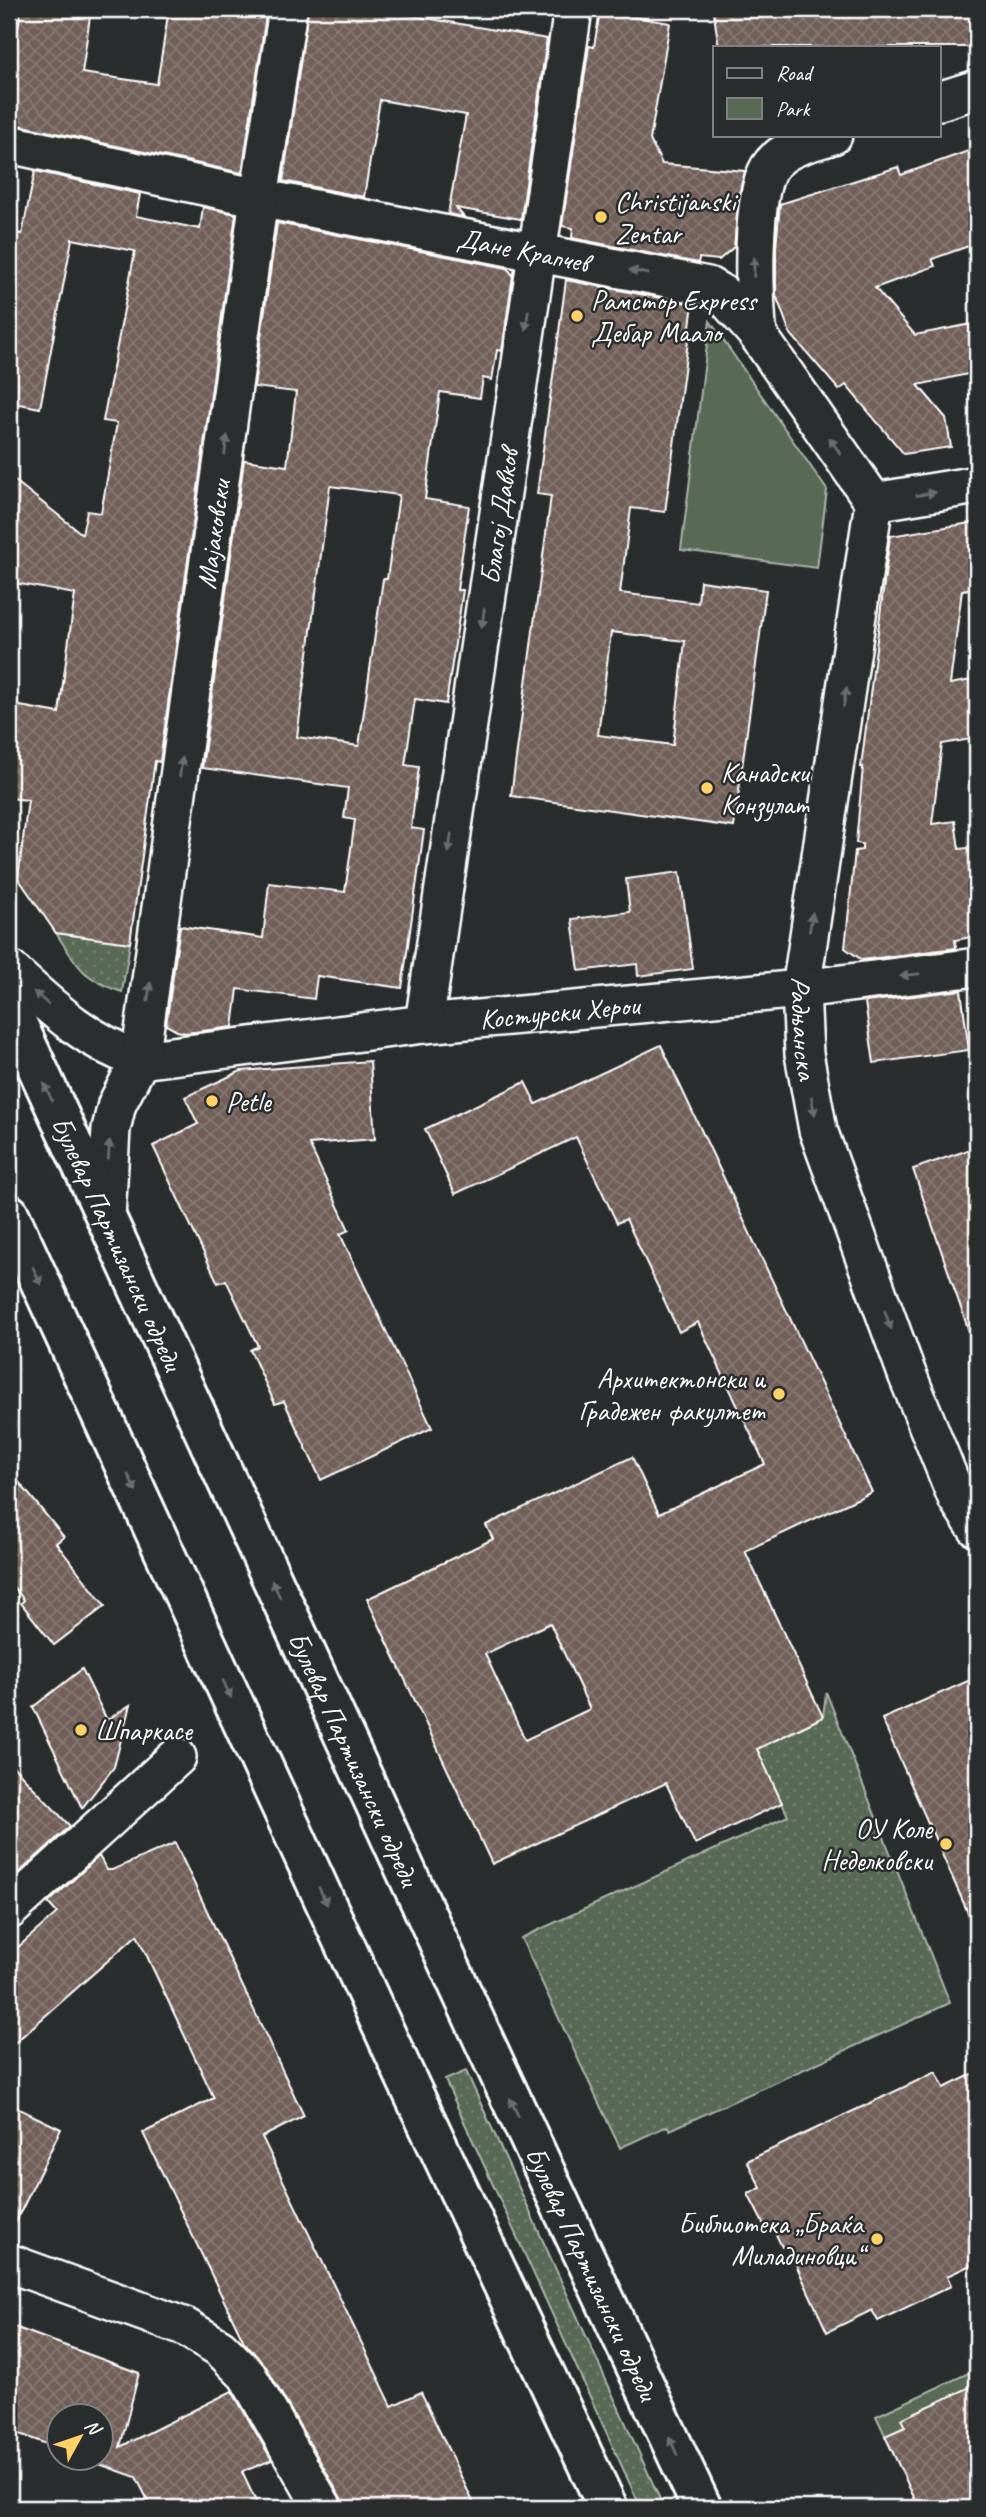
<svg xmlns="http://www.w3.org/2000/svg" width="986" height="2517" viewBox="0 0 986 2517" font-family="Caveat,sans-serif">
<defs>
<pattern id="grass-dots" width="8" height="8" patternUnits="userSpaceOnUse" patternTransform="scale(1.75)"><rect width="8" height="8" fill="#586a54"/><path d="M2 2h.1M6 6h.1" fill="none" stroke="#71806e" stroke-width="1.8" stroke-linecap="round"/></pattern>
<pattern id="building-cross-hatch" width="8" height="8" patternUnits="userSpaceOnUse" patternTransform="scale(1.75)"><rect width="8" height="8" fill="#715f59"/><path d="M0 0l8 8M0 8l8-8" fill="none" stroke="#867772"/></pattern>
</defs>
<rect width="100%" height="100%" fill="#2a2d2e"/>
<filter id="ink" filterUnits="userSpaceOnUse"><feTurbulence type="fractalNoise" baseFrequency=".0143" numOctaves="2"/><feDisplacementMap in="SourceGraphic" scale="14" xChannelSelector="R" yChannelSelector="G"/><feConvolveMatrix kernelMatrix="1 2 1 2 8 2 1 2 1" color-interpolation-filters="sRGB"/></filter>
<g filter="url(#ink)">
<!-- grass -->
<g fill="url(#grass-dots)" stroke="#acb4aa" stroke-width="2">
<path d="M56 933 130 943 122 992C83 979 78 967 56 933Z"/>
<polygon points="826,1692 950,2003 670,2130 667,2126 620,2148 521,1938 788,1816 757,1749 823,1717"/>
<polygon points="466,2071 664,2508 641,2508 445,2080"/>
</g>
<!-- green -->
<g fill="#586a54" stroke="#acb4aa" stroke-width="2">
<polygon points="710,321 827,490 817,568 681,550"/>
<polygon points="977,2369 977,2456 910,2488 876,2416"/>
</g>
<!-- building -->
<g fill="url(#building-cross-hatch)" stroke="#fff" stroke-width="2" fill-rule="evenodd">
<polygon points="21,9 91,9 82,73 157,84 169,9 267,9 242,173 9,123 9,89"/>
<polygon points="308,9 398,9 397,13 547,39 521,219 456,208 464,217 448,214 466,115 380,100 364,197 283,181"/>
<polygon points="713,9 977,9 977,47 719,47"/>
<polygon points="600,11 670,23 650,140 662,164 745,171 739,194 734,247 719,260 699,258 698,263 572,238 573,228 562,226 589,46 594,47"/>
<polygon points="977,148 977,243 932,259 935,266 875,288 915,335 977,323 977,372 918,385 946,418 951,447 904,454 846,385 839,390 790,333 776,295 776,247 780,204 898,167 901,175"/>
<polygon points="35,171 140,194 136,216 200,229 203,207 236,214 160,762 155,761 130,943 56,933 18,878 28,800 9,798 9,704 59,713 75,594 9,582 9,476 82,534 87,511 101,513 117,423 103,421 135,251 72,239 40,408 9,402 9,232 22,234"/>
<path d="M277 223 507 268 513 275 502 351 497 350 492 380 483 378 480 398 440 392 425 499 469 506 457 590H463L446 704 415 699 405 765 419 767 411 828 424 830 402 988 317 976 314 999 238 989 233 1027 186 1033 177 1031 166 1025 180 926 263 938 269 883 345 892 355 820 344 818 348 788 202 768 244 460 287 466 296 392 254 387ZM330 486 399 495 387 579H383L359 746 297 737Z"/>
<path d="M566 280 693 304 665 512 631 508 620 593 698 603 700 581 766 590 734 827 511 796 551 496 537 494ZM611 632 685 641 673 745 598 735Z"/>
<polygon points="977,522 977,588 962,590 950,684 977,679 977,738 942,744 932,824 955,821 959,849 977,847 977,936 955,940 956,948 862,960 845,948 855,851 862,850 862,844 856,843 863,767 861,767 890,536"/>
<polygon points="680,872 693,969 638,976 637,964 579,971 572,919 630,912 626,879"/>
<polygon points="961,990 969,1050 874,1063 865,1002"/>
<path d="M661 1045 872 1492 745 1551 823 1717 757 1749 782 1803 695 1844 666 1783 492 1864 367 1599 493 1539 486 1525 632 1457 659 1514 765 1464 698 1322 679 1332 626 1219 617 1223 576 1137 455 1194 425 1129 525 1082 536 1104ZM550 1623 590 1709 525 1740 485 1654Z"/>
<polygon points="370,1061 375,1139 309,1144 349,1230 340,1234 432,1428 321,1480 284,1401 275,1404 250,1350 258,1346 226,1280 218,1283 153,1146 198,1124 185,1097 241,1071"/>
<polygon points="977,1147 977,1340 972,1340 913,1169"/>
<polygon points="9,1470 64,1537 56,1543 105,1606 54,1645 21,1603 24,1600 9,1581"/>
<polygon points="82,1669 107,1720 130,1705 114,1767 82,1808 33,1707"/>
<polygon points="977,1677 977,1933 882,1719"/>
<polygon points="9,1762 70,1826 19,1873 9,1862"/>
<polygon points="175,1843 304,2116 262,2137 392,2406 421,2392 476,2508 344,2508 341,2498 265,2365 244,2342 143,2133 214,2098 137,1935 9,2048 9,1955 57,1913 48,1903 99,1856 107,1870 112,1870"/>
<polygon points="936,2072 944,2088 977,2072 977,2262 947,2276 951,2286 878,2321 872,2310 827,2332 787,2245 782,2247 772,2226 766,2229 748,2194 761,2188 747,2161"/>
<polygon points="9,2104 61,2129 9,2236"/>
<polygon points="9,2325 139,2373 120,2447 232,2391 272,2460 242,2472 259,2508 152,2508 136,2477 82,2458 102,2458 102,2416 60,2416 60,2449 9,2430"/>
<polygon points="977,2384 977,2508 919,2508 885,2436 905,2427 901,2419"/>
</g>
<g fill="none" stroke-linecap="round" stroke-linejoin="round">
<!-- minor casing -->
<g stroke="#fff" stroke-width="42">
<g id="minor">
<polyline points="939,101 977,89"/>
<path id="s1" d="M9 144 259 198 708 286 722 294 758 335 874 502"/>
<path d="M758 335C754 302 750 189 771 165 786 146 812 142 833 135"/>
<path id="s2" d="M874 502 801 989 804 1054 818 1130 907 1374 957 1498 977 1528"/>
<polyline points="874,502 977,485"/>
<path id="s3" d="M9 969C52 1008 84 1040 140 1060L424 1024 801 989 977 967"/>
<path id="s4" d="M424 1024 573 9"/>
<path id="s5" d="M106 1218 111 1129 117 1104 140 1060 259 198 288 9"/>
<polyline points="9,1910 177,1757"/>
<polyline points="9,2263 185,2327 220,2348 247,2375 323,2508"/>
</g>
</g>
<!-- tertiary casing -->
<g stroke="#fff" stroke-width="44">
<g id="tertiary">
<path id="s6" d="M9 1006 485 2043 702 2508"/>
<polyline points="9,1214 405,2076 608,2508"/>
</g>
</g>
<!-- minor -->
<use href="#minor" stroke="#2a2d2e" stroke-width="37"/>
<!-- tertiary -->
<use href="#tertiary" stroke="#2a2d2e" stroke-width="38"/>
</g>
<!-- one-way arrows -->
<defs><path id="oneway-solid" d="M-6-.8H1V-3.2L6.5 0L1 3.2V.8H-6Z" transform="scale(1.75)"/></defs>
<g fill="#6a6c6d">
<use href="#oneway-solid" transform="translate(754 267) rotate(-88)"/>
<use href="#oneway-solid" transform="translate(639 272) rotate(-169)"/>
<use href="#oneway-solid" transform="translate(527 320) rotate(98)"/>
<use href="#oneway-solid" transform="translate(226 445) rotate(-82)"/>
<use href="#oneway-solid" transform="translate(835 446) rotate(-125)"/>
<use href="#oneway-solid" transform="translate(926 494) rotate(-9)"/>
<use href="#oneway-solid" transform="translate(483 618) rotate(98)"/>
<use href="#oneway-solid" transform="translate(845 697) rotate(-81)"/>
<use href="#oneway-solid" transform="translate(181 767) rotate(-82)"/>
<use href="#oneway-solid" transform="translate(450 843) rotate(98)"/>
<use href="#oneway-solid" transform="translate(811 922) rotate(-81)"/>
<use href="#oneway-solid" transform="translate(910 975) rotate(173)"/>
<use href="#oneway-solid" transform="translate(149 992) rotate(-82)"/>
<use href="#oneway-solid" transform="translate(41 998) rotate(-138)"/>
<use href="#oneway-solid" transform="translate(48 1092) rotate(-115)"/>
<use href="#oneway-solid" transform="translate(813 1106) rotate(80)"/>
<use href="#oneway-solid" transform="translate(109 1150) rotate(-86)"/>
<use href="#oneway-solid" transform="translate(37 1276) rotate(65)"/>
<use href="#oneway-solid" transform="translate(888 1320) rotate(70)"/>
<use href="#oneway-solid" transform="translate(132 1483) rotate(65)"/>
<use href="#oneway-solid" transform="translate(276 1589) rotate(-115)"/>
<use href="#oneway-solid" transform="translate(227 1689) rotate(65)"/>
<use href="#oneway-solid" transform="translate(323 1896) rotate(65)"/>
<use href="#oneway-solid" transform="translate(514 2107) rotate(-115)"/>
<use href="#oneway-solid" transform="translate(673 2446) rotate(-115)"/>
</g>
</g>
<!-- markers -->
<g fill="#ffd166" stroke="#2a2d2e" stroke-width="2.5">
<circle cx="601" cy="217" r="7"/>
<circle cx="577" cy="316" r="7"/>
<circle cx="707" cy="788" r="7"/>
<circle cx="212" cy="1101" r="7"/>
<circle cx="779" cy="1394" r="7"/>
<circle cx="81" cy="1730" r="7"/>
<circle cx="946" cy="1844" r="7"/>
<circle cx="877" cy="2239" r="7"/>
</g>
<g text-anchor="middle" dominant-baseline="central" stroke-width="5" stroke-linejoin="round" paint-order="stroke">
<!-- poi labels -->
<g font-size="28" fill="#fff" stroke="#2a2d2e" text-anchor="start">
<text x="615" y="201">Christijanski<tspan x="615" dy="32">Zentar</tspan></text>
<text x="591" y="300">Рамстор Express<tspan x="591" dy="32">Дебар Маало</tspan></text>
<text x="721" y="772">Канадски<tspan x="721" dy="32">Конзулат</tspan></text>
<text x="226" y="1101">Petle</text>
<text x="765" y="1378" text-anchor="end">Архитектонски и<tspan x="765" dy="32">Градежен факултет</tspan></text>
<text x="95" y="1730">Шпаркасе</text>
<text x="932" y="1828" text-anchor="end">ОУ Коле<tspan x="932" dy="32">Неделковски</tspan></text>
<text x="863" y="2223" text-anchor="end">Библиотека „Браќа<tspan x="863" dy="32">Миладиновци“</tspan></text>
</g>
<!-- street labels -->
<g font-size="28" fill="#fff" stroke="#2a2d2e">
<text stroke="none"><textPath href="#s1" startOffset="525">Дане Крапчев</textPath></text>
<text stroke="none"><textPath href="#s4" startOffset="513">Благој Давков</textPath></text>
<text stroke="none"><textPath href="#s5" startOffset="695">Мајаковски</textPath></text>
<text stroke="none"><textPath href="#s3" startOffset="583">Костурски Херои</textPath></text>
<text stroke="none"><textPath href="#s2" startOffset="532">Радњанска</textPath></text>
<text stroke="none"><textPath href="#s6" startOffset="261">Булевар Партизански одреди</textPath></text>
<text stroke="none"><textPath href="#s6" startOffset="828">Булевар Партизански одреди</textPath></text>
<text stroke="none"><textPath href="#s6" startOffset="1395">Булевар Партизански одреди</textPath></text>
</g>
</g>
<!-- margin -->
<rect width="986" height="2517" fill="none" stroke="#2a2d2e" stroke-width="35"/>
<rect x="18" y="18" width="951" height="2482" fill="none" stroke="#fff" stroke-width="2.5" filter="url(#ink)"/>
<!-- legend -->
<rect x="713" y="46" width="228" height="91" fill="#2a2d2e" stroke="#7f8182" stroke-width="2"/>
<rect x="727" y="68" width="35" height="10" fill="#2a2d2e" stroke="#7f8182" stroke-width="2"/>
<text x="776" y="80" font-size="21" fill="#ffffff">Road</text>
<rect x="727" y="98" width="35" height="21" fill="#586a54" stroke="#7f8182" stroke-width="2"/>
<text x="776" y="116" font-size="21" fill="#ffffff">Park</text>
<!-- north arrow -->
<g transform="translate(80 2437) rotate(50)"><circle r="33" fill="#2a2d2e" stroke="#7f8182" stroke-width="2"/>
<path d="M0-5L12 26L0 18L-12 26Z" fill="#ffd166"/>
<text y="-10" font-size="19" font-weight="bold" text-anchor="middle" fill="#ffffff">N</text>
</g>
</svg>
